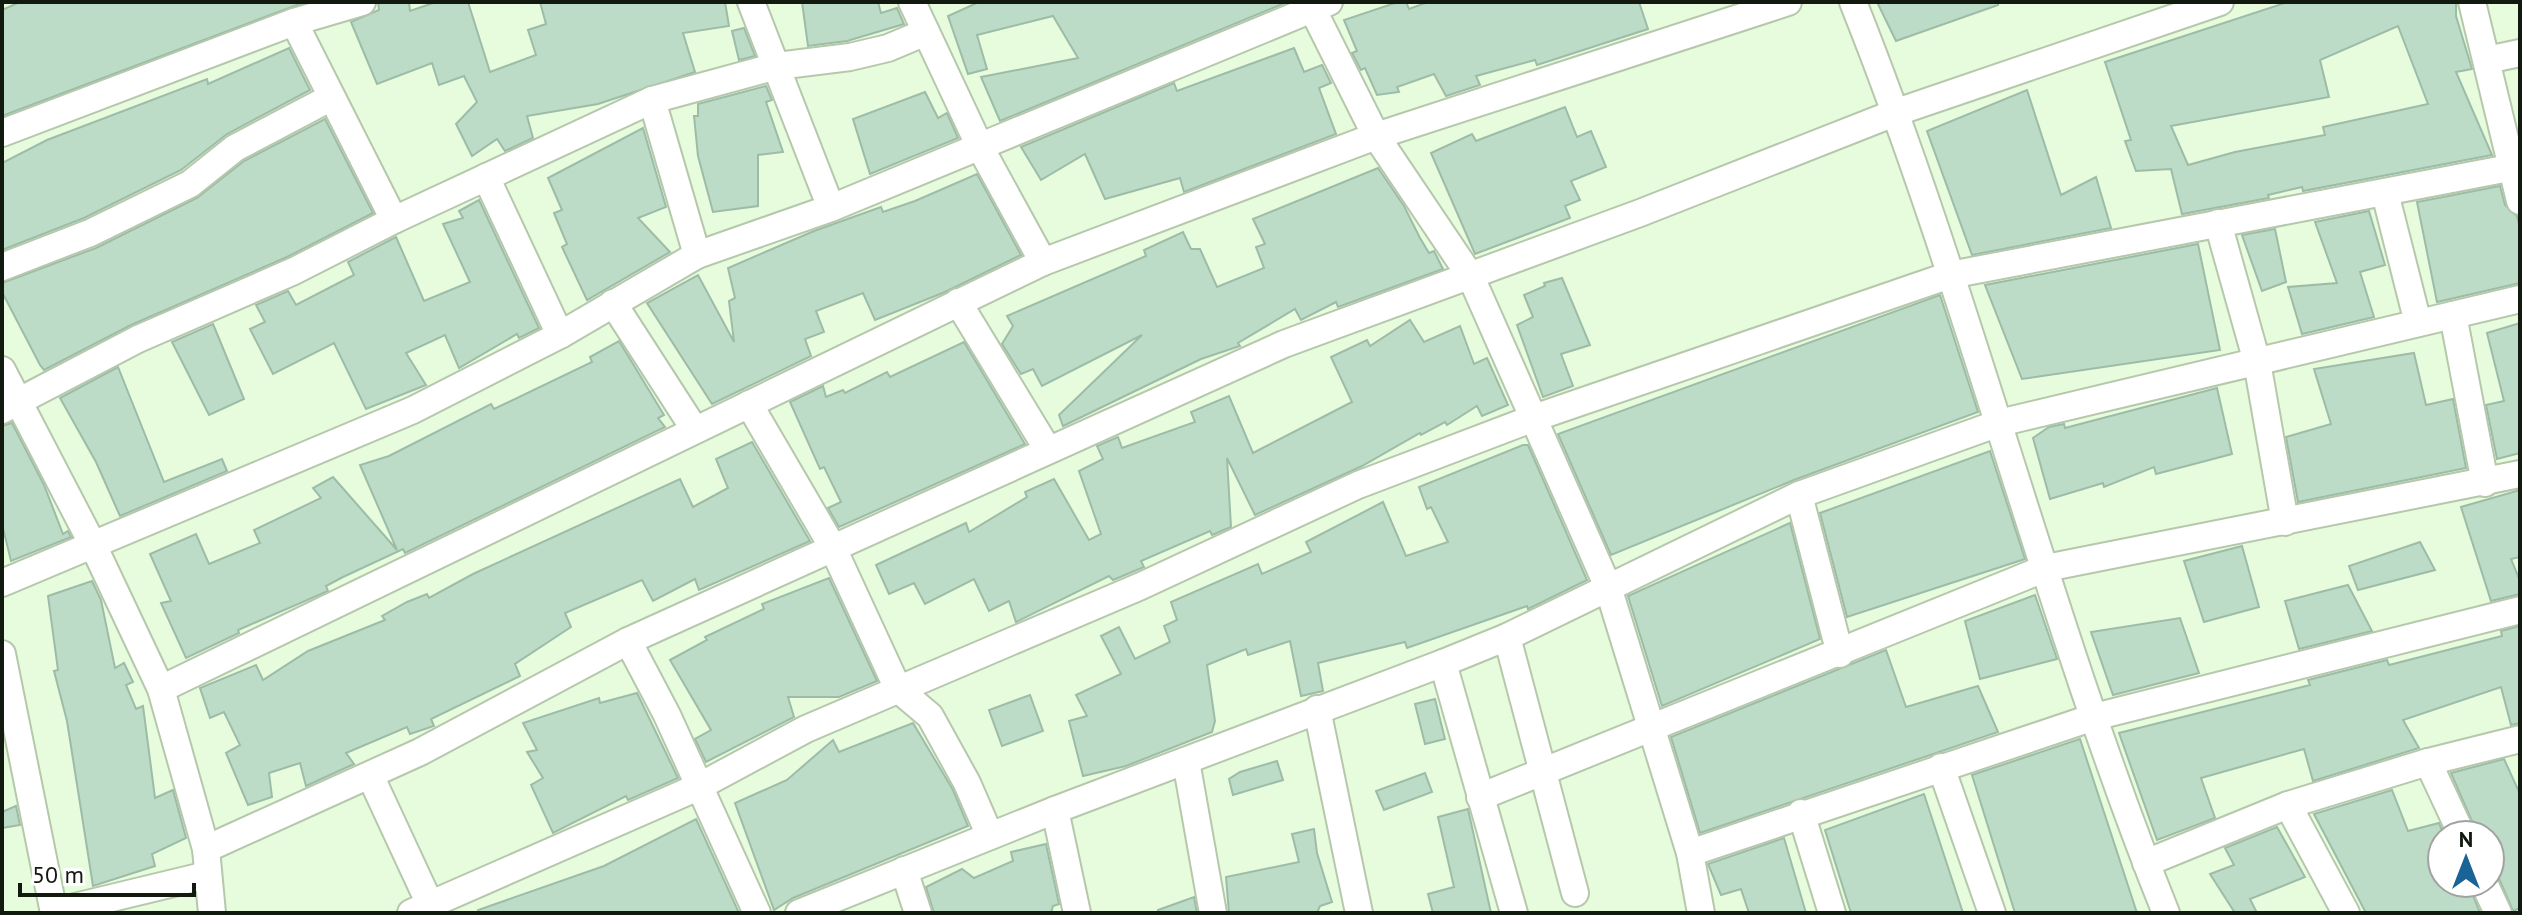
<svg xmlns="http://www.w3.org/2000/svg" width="2522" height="915" viewBox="0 0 2522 915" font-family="'PT Sans',sans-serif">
<rect width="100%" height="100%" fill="#e7fbdd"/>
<!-- building -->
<g fill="#bcdcc7" stroke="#9dbca7" stroke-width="2" fill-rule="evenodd">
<polygon points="20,2 305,2 2,116 2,10"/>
<polygon points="378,2 409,2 410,11 436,2 468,2 490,72 536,55 528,30 546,24 540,2 725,2 729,26 683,33 695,72 598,104 527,116 533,138 505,151 497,139 472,156 456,124 477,102 464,76 439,85 432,63 377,84 351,22 379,10"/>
<polygon points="802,2 878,2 881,13 897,8 904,24 847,41 808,46"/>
<polygon points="979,2 1287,2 1000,121 981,77 1078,58 1053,16 977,35 987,69 968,74 948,16"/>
<polygon points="1398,2 1406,2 1409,9 1428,2 1639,2 1648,29 1537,65 1535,60 1476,76 1480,85 1446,96 1434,74 1397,87 1399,92 1377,95 1365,68 1361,70 1352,53 1357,51 1344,20"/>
<polygon points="1877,2 1998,2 1998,5 1896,41"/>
<path d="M2288 2H2456V16L2472 69 2456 72 2492 155 2303 191 2302 187 2268 195 2269 198 2182 214 2171 169 2136 171 2125 141 2131 140 2105 62ZM2398 26 2428 104 2323 127 2325 135 2235 152 2188 165 2171 126 2329 97 2320 60Z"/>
<polygon points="744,28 755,56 739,60 732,31"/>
<polygon points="289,48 310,90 227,134 181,170 84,218 2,250 2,163 47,140 207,79 208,84"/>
<polygon points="1294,48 1304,72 1322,65 1331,83 1319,88 1336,134 1184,192 1180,178 1105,199 1085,154 1041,180 1021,147 1174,83 1177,91"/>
<polygon points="766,86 772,100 766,102 783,152 758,155 758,206 713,212 698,156 694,116 698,116 698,104"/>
<polygon points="2027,90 2061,195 2096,177 2111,228 1972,255 1927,131"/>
<polygon points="925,92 938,118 947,113 958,138 870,174 853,119"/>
<polygon points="1565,107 1577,137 1591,131 1606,167 1571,181 1580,200 1565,206 1570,218 1475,254 1431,153 1472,134 1476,141"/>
<polygon points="325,119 373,213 287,257 131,325 44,370 40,365 2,292 2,283 96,248 197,198 244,161"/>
<polygon points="643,128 666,207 638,218 670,252 587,300 562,247 567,244 554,213 562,210 548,178"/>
<polygon points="1378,168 1404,206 1420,238 1429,253 1434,251 1443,269 1338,307 1336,302 1301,320 1295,309 1238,343 1240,346 1201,359 1063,426 1059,415 1142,335 1042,386 1033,369 1021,374 1002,344 1013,326 1007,316 1146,256 1144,250 1183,232 1191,249 1200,249 1217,287 1264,268 1256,247 1265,244 1253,219"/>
<polygon points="977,174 1021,255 945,292 875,320 863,293 816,311 824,332 805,339 811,356 712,404 647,303 698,275 734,342 729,301 735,298 728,268 814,231 881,207 883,212 915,201"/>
<polygon points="2500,186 2505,205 2517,216 2520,228 2520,283 2437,302 2417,202"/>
<polygon points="479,200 539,328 519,338 517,334 459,368 445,335 406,353 426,385 366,409 334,343 273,374 250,329 265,322 256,305 288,291 296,305 354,275 348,262 396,237 424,301 470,282 443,224 463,218 459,211"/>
<polygon points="2369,211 2385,265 2360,272 2374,317 2302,334 2288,287 2337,283 2315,222"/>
<polygon points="2275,229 2286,282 2262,291 2242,235"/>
<polygon points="2198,244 2220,350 2022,379 1985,285"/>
<polygon points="1562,278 1590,345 1561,354 1573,386 1543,397 1517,325 1533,317 1524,295 1545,286 1544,283"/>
<polygon points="1940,295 1978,412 1794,480 1611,555 1558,434"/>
<polygon points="1410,320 1424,342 1460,326 1474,364 1487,358 1508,405 1482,416 1477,406 1447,425 1445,422 1421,435 1420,433 1362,466 1255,515 1227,458 1231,527 1212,535 1210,531 1141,561 1144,567 1113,580 1109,576 1016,622 1009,601 989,611 974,579 925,604 914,583 889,594 876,565 966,523 969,532 1027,497 1025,492 1054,479 1089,540 1101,534 1079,471 1103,459 1097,446 1118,437 1122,448 1195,422 1191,412 1229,396 1253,453 1352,402 1331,357 1367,340 1370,346"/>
<polygon points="2520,323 2520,453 2497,459 2486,405 2504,401 2487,333"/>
<polygon points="213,324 244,399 209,415 172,342"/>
<polygon points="619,341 664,415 658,418 665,427 405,553 403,549 343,577 326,586 328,591 238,630 239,633 186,658 161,603 171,601 150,554 196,534 209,564 260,543 254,530 321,498 313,488 333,477 397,550 360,465 389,456 491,404 494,409 592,362 590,357"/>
<polygon points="964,342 1025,444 839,527 828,508 841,502 824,467 820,469 790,402 823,386 826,397 843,390 845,393 887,372 890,377"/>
<polygon points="2414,353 2426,405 2453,399 2466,468 2298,502 2286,437 2331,424 2314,369"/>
<polygon points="118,367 164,482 222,459 227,471 120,516 96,462 60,398"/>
<polygon points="2217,388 2232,454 2156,474 2154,467 2104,487 2103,483 2050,499 2033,438 2049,427 2064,424 2065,428"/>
<polygon points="12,423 44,485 63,534 68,531 71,537 11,561 2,524 2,426"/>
<polygon points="752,442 810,541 699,590 695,579 653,601 642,580 565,613 571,627 515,664 520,676 431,719 434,726 410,734 407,727 346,753 354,764 306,786 300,763 269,773 272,797 248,805 226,753 240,745 224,712 210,718 200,688 256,665 263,680 308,651 385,620 382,616 407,602 427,594 429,598 473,574 680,479 693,507 728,488 716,459"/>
<polygon points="1523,445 1528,445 1587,580 1528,609 1527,606 1407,648 1405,642 1318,663 1323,691 1301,696 1290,641 1248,655 1246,649 1207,665 1215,721 1212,732 1126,766 1083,776 1069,721 1087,716 1076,695 1121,674 1101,636 1119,627 1135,659 1170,642 1164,626 1177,620 1171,602 1258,564 1262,574 1311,552 1306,542 1383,502 1406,556 1448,542 1431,507 1427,509 1419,487"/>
<polygon points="1990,451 2025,559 1847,617 1820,513"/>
<polygon points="2520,490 2520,557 2511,559 2520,581 2520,594 2491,601 2461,507"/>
<polygon points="1790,523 1820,639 1662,706 1628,596"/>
<polygon points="2420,542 2435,570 2358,590 2349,566"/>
<polygon points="2242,546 2259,607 2204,622 2184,561"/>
<polygon points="829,578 877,681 839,697 788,697 794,717 706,762 695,739 711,730 670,660 707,640 705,637 764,609 762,604"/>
<polygon points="92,581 101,600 115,668 124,663 133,682 126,685 136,709 143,706 155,798 173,790 186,838 152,854 155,866 93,886 67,721 54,671 58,670 48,596"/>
<polygon points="2348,585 2372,631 2299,649 2285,601"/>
<polygon points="2035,595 2057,659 1980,679 1965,621"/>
<polygon points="2180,618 2199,673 2113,695 2091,632"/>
<polygon points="2520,626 2520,723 2511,725 2501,687 2403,720 2419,748 2313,781 2304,749 2201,778 2215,818 2157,840 2119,733 2310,685 2308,680 2387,660 2389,665 2502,636 2501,631"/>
<polygon points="1886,650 1906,707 1978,686 1998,732 1700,833 1671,737"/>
<polygon points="637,693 678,778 628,800 626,796 553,833 531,785 543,778 527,752 537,750 523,723 599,698 600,703"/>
<polygon points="1030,695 1043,731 1002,746 989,710"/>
<polygon points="1435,699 1445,739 1425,744 1415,704"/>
<polygon points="913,723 953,790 968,826 793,898 774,910 735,803 787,780 833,740 839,752"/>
<polygon points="2080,739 2137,913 2015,913 1972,775"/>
<polygon points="2504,759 2520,794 2520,908 2513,911 2498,876 2490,869 2490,835 2478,835 2451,773"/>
<polygon points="1277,761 1283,780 1233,795 1229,779 1240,772"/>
<polygon points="1425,773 1432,792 1384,810 1376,791"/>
<polygon points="2392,790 2408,831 2439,823 2444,835 2442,883 2468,883 2480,913 2366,913 2314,814"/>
<polygon points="1924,794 1963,913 1851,913 1825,830"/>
<polygon points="16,806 20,825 2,828 2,812"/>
<polygon points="1468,809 1491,913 1433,913 1428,894 1454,887 1438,817"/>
<polygon points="696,819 739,913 479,913 478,910 604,866"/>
<polygon points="2277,827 2305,877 2250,899 2257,913 2235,913 2210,874 2234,865 2225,848"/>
<polygon points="1314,829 1317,853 1332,902 1320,906 1317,913 1229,913 1226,877 1299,862 1292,834"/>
<polygon points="1784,838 1806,913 1749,913 1741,889 1721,895 1708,864"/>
<polygon points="1046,844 1059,904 1053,906 1051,913 934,913 926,887 962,869 974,878 1013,861 1011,852"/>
<polygon points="1194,897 1197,913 1158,913 1158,910"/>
</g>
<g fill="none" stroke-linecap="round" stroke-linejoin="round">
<!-- minor casing -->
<g stroke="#b6c8ac" stroke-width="30">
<g id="minor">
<polyline points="751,2 831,208"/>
<polyline points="912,2 980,147 1043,262"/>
<polyline points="1309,2 1376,136 1471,277 1608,587 1690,853 1701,913"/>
<path d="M1853 2C1972 300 2046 615 2166 913"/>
<polyline points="2472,2 2520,201"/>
<polyline points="294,22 394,220"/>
<polyline points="2487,60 2520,53"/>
<polyline points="652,100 697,255"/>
<polyline points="2,133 294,22 362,2"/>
<polyline points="486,177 560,335"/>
<polyline points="2385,193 2418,323"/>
<polyline points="2218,223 2257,362 2285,522"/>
<polyline points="2,267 90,233 190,184 235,148 330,98"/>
<polyline points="958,302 1048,450"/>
<polyline points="613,303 695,430"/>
<polyline points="2453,315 2485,483"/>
<polyline points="2,370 94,547 161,689 206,849 212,913"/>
<polyline points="749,404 832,546 898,689 930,716 967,783 990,836"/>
<polyline points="2,410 138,339 294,271 394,220 652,100 777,66 850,57 888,48 926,32"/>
<polyline points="1799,495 1840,654"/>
<polyline points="2,583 413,410 560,335 697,255 831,208 1329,2"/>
<polyline points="1507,637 1575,893"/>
<polyline points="628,641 667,715 757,913"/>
<polyline points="2,654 54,913"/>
<polyline points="1443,663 1514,913"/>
<polyline points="161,689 1043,262 1376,136 1788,2"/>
<polyline points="1317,709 1359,913"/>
<polyline points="1186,761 1213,913"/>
<polyline points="2428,762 2462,835"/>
<polyline points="1941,767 1992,913"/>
<polyline points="370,775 434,913"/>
<polyline points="1480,797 2046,568 2520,474"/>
<polyline points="2288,805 2346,913"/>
<polyline points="1055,810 1077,913"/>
<polyline points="1801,813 1832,913"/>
<polyline points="206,849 420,752 628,641 1284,344 1640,213 1897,112 2220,2"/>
<polyline points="1690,853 2094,717 2520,610"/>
<polyline points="2146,863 2288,805 2428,762 2520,739"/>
<polyline points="904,870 918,913"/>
<polyline points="2484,883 2498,913"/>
<polyline points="54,912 207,875"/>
<polyline points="411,913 698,787 806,729 1141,586 1358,485 1534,418 1950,275 2520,166"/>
<polyline points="799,913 1055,810 1443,663 1507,637 1799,495 1999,423 2520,299"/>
</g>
</g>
<!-- minor -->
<use href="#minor" stroke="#fff" stroke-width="26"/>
</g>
<!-- border -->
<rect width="2522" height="915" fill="none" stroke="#12190f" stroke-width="8"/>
<!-- north arrow -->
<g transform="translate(2466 859)"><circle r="38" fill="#ffffff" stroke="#a0a39f" stroke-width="2"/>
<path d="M0-6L14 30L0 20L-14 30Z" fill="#196397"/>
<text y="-12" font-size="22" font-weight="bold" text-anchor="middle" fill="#12190f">N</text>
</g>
<!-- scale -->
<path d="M20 883v12h174v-12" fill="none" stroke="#12190f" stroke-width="4"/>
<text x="32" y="883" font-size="24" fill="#12190f" stroke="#ffffff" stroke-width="6" paint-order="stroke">50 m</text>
</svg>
